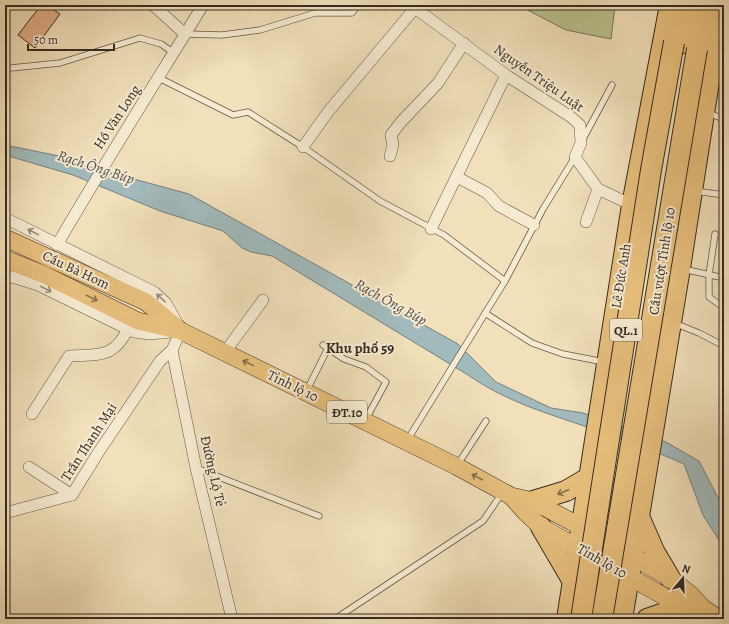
<svg xmlns="http://www.w3.org/2000/svg" width="729" height="624" viewBox="0 0 729 624" font-family="Alegreya,serif">
<rect width="100%" height="100%" fill="#f1e0ba"/>
<filter id="stains"><feTurbulence type="fractalNoise" baseFrequency=".005" numOctaves="4"/><feColorMatrix values="0 0 0 0 .2 0 0 0 0 .09 0 0 0 0 .02 0 0 0 .5 -.17"/></filter>
<radialGradient id="worn" r=".72"><stop offset=".6" stop-color="#630" stop-opacity="0"/><stop offset="1" stop-color="#630" stop-opacity=".3"/></radialGradient>
<!-- green -->
<polygon fill="#b9c290" stroke="#77765a" points="518,5 615,5 611,39 566,30"/>
<!-- water -->
<path fill="#a1babc" stroke="#76817f" d="M5 145 74 159 86 166 189 194 458 344 496 382 551 408 583 413 666 442 699 461 724 509V548L703 515 684 464C650 449 616 437 581 425 540 411 504 400 468 375L272 256 251 252 242 248 223 231 160 211 73 175 5 155Z"/>
<!-- building -->
<polygon fill="#e2ae86" stroke="#352b23" points="41,5 47,5 60,14 35,48 18,35"/>
<g fill="none" stroke-linecap="round" stroke-linejoin="round">
<!-- lane casing -->
<g stroke="#645849" stroke-width="7">
<g id="lane">
<polyline points="185,34 222,35 260,30 315,13 352,13 358,5"/>
<polyline points="11,68 60,63 140,38 161,44 174,53"/>
<polyline points="159,78 233,115 248,112 303,147 380,201 444,235 505,281"/>
<polyline points="708,113 724,119"/>
<polyline points="583,139 612,85"/>
<polyline points="695,191 724,195"/>
<polyline points="715,234 709,275 709,297 724,308"/>
<polyline points="683,269 724,278"/>
<polyline points="485,313 532,343 563,354 604,362"/>
<polyline points="674,323 699,333 724,346"/>
<polyline points="323,345 344,359 366,367 386,382 366,419"/>
<polyline points="307,390 328,348"/>
<polyline points="724,399 722,405 724,406"/>
<polyline points="408,439 505,281 543,209 575,157"/>
<polyline points="458,464 486,421"/>
<polyline points="196,468 319,516"/>
<polyline points="335,619 483,521 502,493"/>
</g>
</g>
<!-- street casing -->
<g stroke="#645849" stroke-width="12">
<g id="street">
<polyline points="153,5 185,34"/>
<polyline points="411,5 506,75 571,117 580,125 581,143 575,157 598,189 632,205"/>
<polyline points="303,147 328,112 415,8"/>
<polyline points="390,156 393,145 391,135 401,122 438,83 464,43"/>
<polyline points="457,177 487,193 499,206 534,225"/>
<polyline points="5,218 154,292 166,303 178,325"/>
<polyline points="586,222 598,189"/>
<polyline points="431,229 506,75"/>
<path d="M57 245C104 164 154 85 203 5"/>
<polyline points="5,281 9,276 38,285 134,332 149,334 171,332"/>
<polyline points="181,331 172,350 196,468 232,619"/>
<polyline points="225,352 263,300"/>
<path d="M32 414 69 356C99 354 113 359 128 329"/>
<polyline points="29,467 72,495"/>
<polyline points="5,513 72,495 98,453 160,361 172,350"/>
</g>
</g>
<!-- primary casing -->
<g stroke="#352b23" stroke-width="18">
<g id="primary">
<polyline points="5,238 146,302 181,331 456,466 511,496 533,501 572,522 670,578 690,594 703,608 719,619"/>
<polyline points="5,259 45,275 138,321 177,330"/>
<polyline points="511,496 525,512 541,527 674,602 694,607"/>
</g>
</g>
<!-- highway casing -->
<g stroke="#352b23" stroke-width="22">
<g id="highway">
<polyline points="680,44 686,5"/>
<polyline points="697,49 704,5"/>
<path d="M533 501 566 491 590 477C610 490 616 493 640 492"/>
<polyline points="638,514 654,551 670,578"/>
<polyline points="541,527 572,580"/>
<polyline points="567,619 632,205 670,5"/>
<polyline points="622,619 680,268 710,75 717,19 713,5"/>
<polyline points="647,619 685,606"/>
</g>
</g>
<!-- lane -->
<use href="#lane" stroke="#f6ebd2" stroke-width="5.5"/>
<!-- street -->
<use href="#street" stroke="#f6ebd2" stroke-width="11"/>
<!-- primary -->
<use href="#primary" stroke="#e8c07d" stroke-width="17"/>
<!-- highway -->
<use href="#highway" stroke="#e8c07d" stroke-width="20"/>
<!-- highway-bridge casing -->
<g stroke="#352b23" stroke-width="22" stroke-linecap="butt">
<g id="highway-bridge">
<polyline points="581,619 651,170 674,42"/>
<polyline points="602,619 697,49"/>
</g>
</g>
<!-- highway-bridge -->
<use href="#highway-bridge" stroke="#e8c07d" stroke-width="20"/>
</g>
<!-- one-way arrows -->
<defs><path id="oneway-shaft" d="M-6 0H5M1.5-3L5.5 0L1.5 3" fill="none" stroke-width="1.6" stroke-linecap="round" stroke-linejoin="round"/></defs>
<g stroke="#968b7a">
<use href="#oneway-shaft" transform="translate(33 232) rotate(-152)"/>
<use href="#oneway-shaft" transform="translate(46 289) rotate(26)"/>
<use href="#oneway-shaft" transform="translate(161 298) rotate(-138)"/>
</g>
<g stroke="#866e4c">
<use href="#oneway-shaft" transform="translate(92 298) rotate(26)"/>
<use href="#oneway-shaft" transform="translate(248 363) rotate(-154)"/>
<use href="#oneway-shaft" transform="translate(477 477) rotate(-152)"/>
<use href="#oneway-shaft" transform="translate(563 492) rotate(157)"/>
</g>
<g text-anchor="middle" dominant-baseline="central" stroke-width="4" stroke-linejoin="round" paint-order="stroke">
<!-- shield labels -->
<g fill="#f6ebd2" stroke="#6f6558" stroke-width="1">
<rect x="610" y="319" width="32" height="22" rx="3"/>
<rect x="327" y="401" width="40" height="22" rx="3"/>
</g>
<g font-size="13" font-weight="bold" fill="#352b23">
<text x="626" y="330">QL.1</text>
<text x="347" y="412">ĐT.10</text>
</g>
<!-- street labels -->
<g font-size="14" fill="#352b23" stroke="#f6ebd2">
<text transform="translate(539 78) rotate(35)">Nguyễn Triệu Luật</text>
<text transform="translate(117 117) rotate(-57)">Hồ Văn Long</text>
<text transform="translate(662 261) rotate(-81)">Cầu vượt Tỉnh lộ 10</text>
<text transform="translate(76 270) rotate(25)">Cầu Bà Hom</text>
<text transform="translate(621 276) rotate(-81)">Lê Đức Anh</text>
<text transform="translate(293 386) rotate(26)">Tỉnh lộ 10</text>
<text transform="translate(89 442) rotate(-57)">Trần Thanh Mại</text>
<text transform="translate(213 471) rotate(77)">Đường Lộ Tẻ</text>
<text transform="translate(602 561) rotate(30)">Tỉnh lộ 10</text>
</g>
<!-- water labels -->
<g font-size="15" font-style="italic" fill="#504f49" stroke="#f6ebd2">
<text transform="translate(96 167) rotate(18)">Rạch Ông Búp</text>
<text transform="translate(391 302) rotate(29)">Rạch Ông Búp</text>
</g>
<!-- neighbourhood labels -->
<g font-size="15" font-weight="bold" fill="#352b23" stroke="#f6ebd2">
<text x="360" y="348">Khu phố 59</text>
</g>
</g>
<!-- margin -->
<rect width="729" height="624" fill="none" stroke="#f1e0ba" stroke-width="20"/>
<rect x="6" y="6" width="717" height="612" fill="none" stroke="#352b23" stroke-width="2"/>
<rect x="10" y="10" width="709" height="604" fill="none" stroke="#352b23"/>
<!-- north arrow -->
<g transform="translate(683 578) rotate(19)" stroke="#f6ebd2" stroke-width="3" paint-order="stroke">
<path d="M0-3L7 15L0 10L-7 15Z" fill="#352b23"/>
<text y="-6" font-size="11" font-weight="bold" text-anchor="middle" fill="#352b23">N</text>
</g>
<!-- scale -->
<path d="M28 44v6h86v-6" fill="none" stroke="#352b23" stroke-width="2"/>
<text x="34" y="44" font-size="12" fill="#352b23" stroke="#f6ebd2" stroke-width="3" paint-order="stroke">50 m</text>
<rect width="100%" height="100%" filter="url(#stains)"/>
<rect width="100%" height="100%" fill="url(#worn)"/>
</svg>
